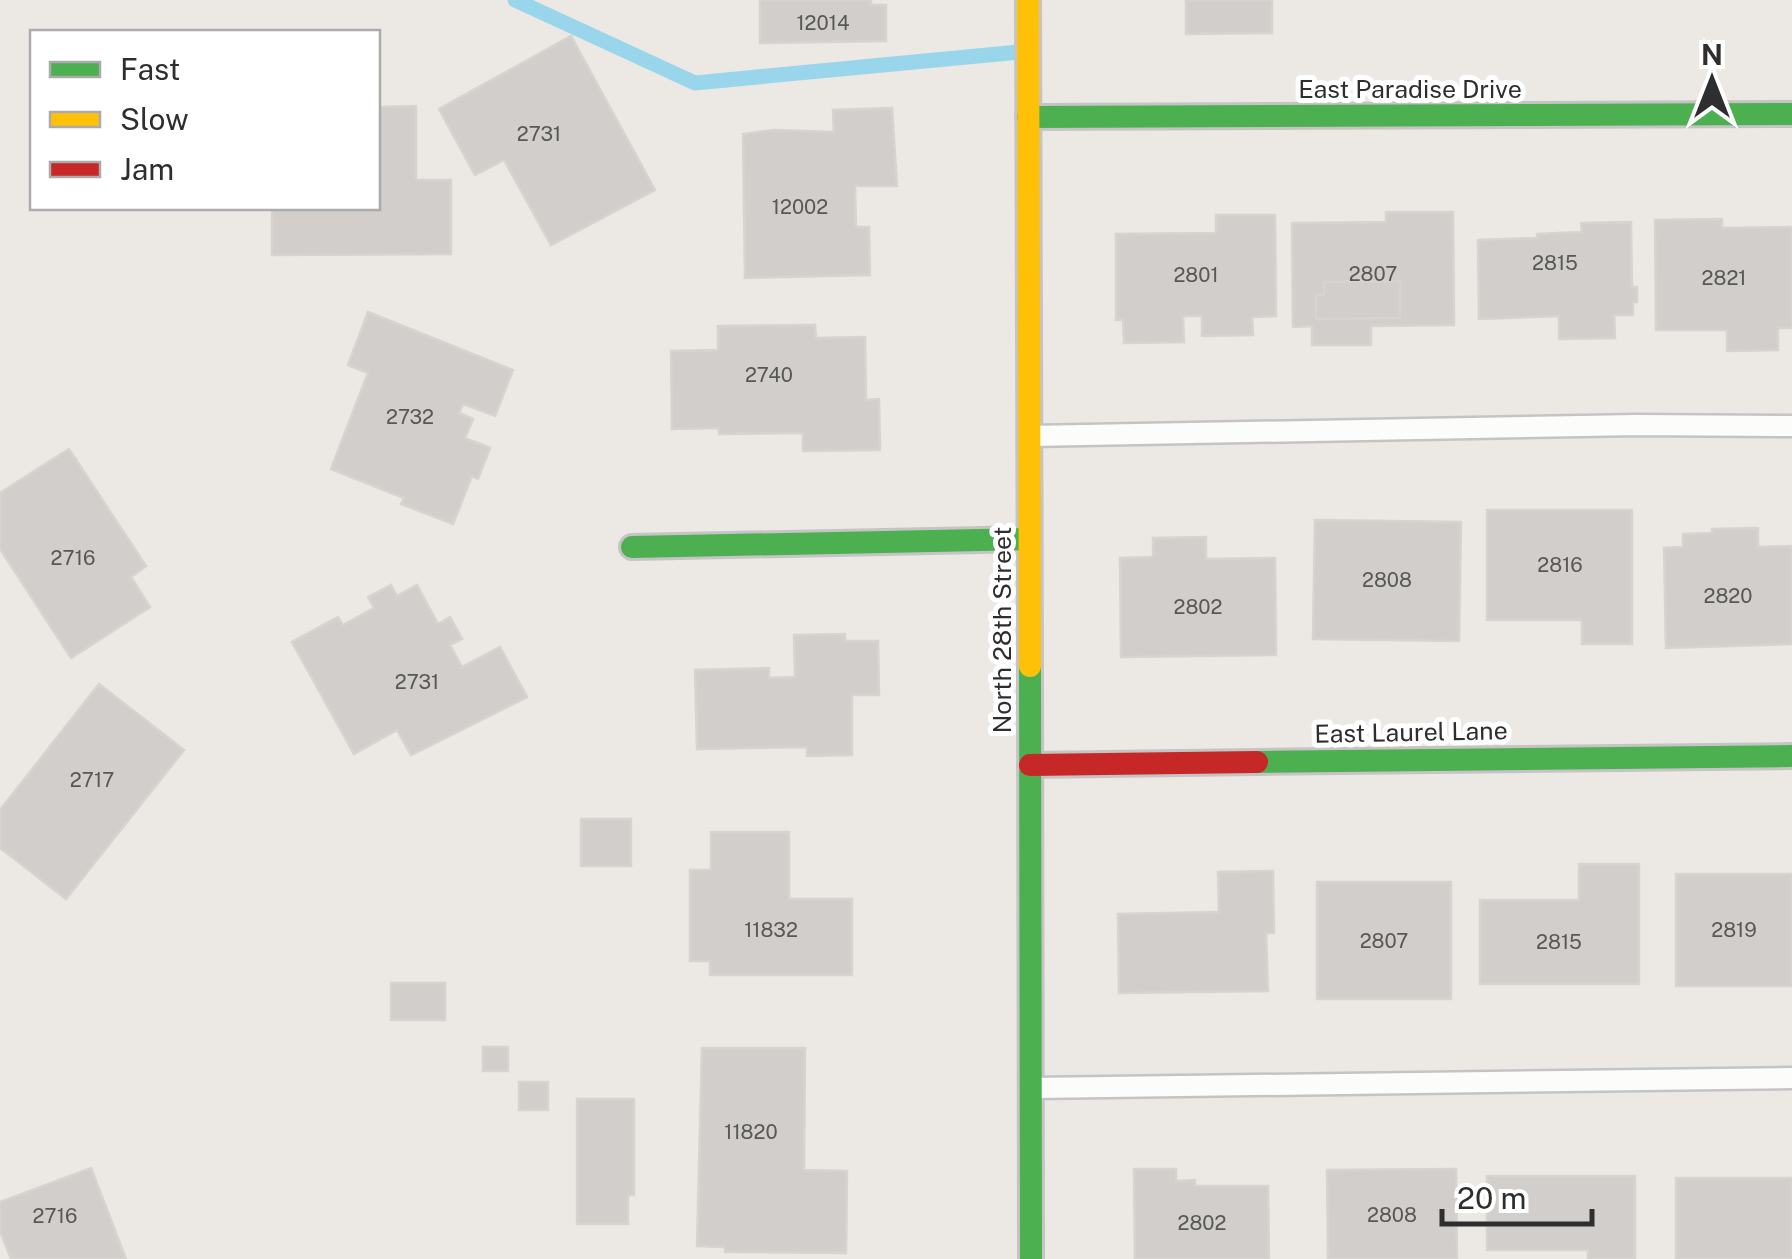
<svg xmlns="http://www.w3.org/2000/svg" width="1792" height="1259" viewBox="0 0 1792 1259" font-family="'Public Sans',sans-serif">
<rect width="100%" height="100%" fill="#ece8e4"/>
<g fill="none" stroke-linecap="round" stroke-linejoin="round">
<!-- stream -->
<polyline stroke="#99d6ec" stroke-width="15" points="515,0 695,83 1019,52"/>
</g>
<!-- building -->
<g fill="#d1cecb" stroke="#d7d4d0" stroke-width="2.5">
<polygon points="760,0 871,0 871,5 886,5 886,41 760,43"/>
<polygon points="1186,0 1272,0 1272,33 1186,34"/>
<polygon points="571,36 655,190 551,245 504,160 475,175 439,109"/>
<polygon points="416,106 416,180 451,180 451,254 272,255 272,208 378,208 378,107"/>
<polygon points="892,108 897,186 855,186 856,227 869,227 870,275 745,278 743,134 774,130 834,132 833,110"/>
<polygon points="1386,212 1453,212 1454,325 1371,326 1371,345 1312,345 1312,326 1293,327 1292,223 1386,222"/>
<polygon points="1216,215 1275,215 1276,316 1252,317 1253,335 1202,336 1202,316 1183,316 1184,342 1124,343 1123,320 1116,320 1116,234 1216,233"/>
<polygon points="1722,219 1722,228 1792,227 1792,328 1778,328 1778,350 1727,351 1727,330 1656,330 1655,220"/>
<polygon points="1631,222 1632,287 1637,287 1637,302 1633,302 1633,315 1614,315 1615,338 1559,339 1559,316 1479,319 1478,240 1537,238 1537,234 1582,232 1581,223"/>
<polygon points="1400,281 1400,318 1316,319 1316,295 1324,295 1324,282"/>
<polygon points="368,312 513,370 495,416 463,404 459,413 473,419 465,438 490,448 478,479 472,476 453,524 401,504 404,498 331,469 368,373 348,365"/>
<polygon points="815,325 816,338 865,337 866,400 879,399 880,450 803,451 803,433 719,434 719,428 672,429 671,351 718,350 718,326"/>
<polygon points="69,449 146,566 131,577 150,607 71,658 0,549 0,493"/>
<polygon points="1487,510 1632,510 1632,644 1582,644 1582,620 1487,620"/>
<polygon points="1315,520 1461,522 1459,641 1313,639"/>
<polygon points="1758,528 1758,547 1792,546 1792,644 1666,648 1664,548 1683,547 1683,534 1712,533 1712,529"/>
<polygon points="1206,537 1206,559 1275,558 1276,655 1121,657 1120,558 1153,557 1153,538"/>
<polygon points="391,585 397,596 417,585 438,624 450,617 462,639 450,645 462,667 500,647 527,697 411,755 397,730 354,754 292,642 338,617 343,625 374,608 368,597"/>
<polygon points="845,634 845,641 878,641 879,695 852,695 852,755 807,756 807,747 697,749 695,670 769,668 769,678 795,677 794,635"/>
<polygon points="99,684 184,750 66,899 0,848 0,810"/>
<rect x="581" y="819" width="50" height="47"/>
<polygon points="711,832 789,832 789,899 852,899 852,975 710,975 710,961 690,961 690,870 711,870"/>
<polygon points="1579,864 1639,864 1639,984 1480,984 1480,900 1579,900"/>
<polygon points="1273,871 1274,933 1266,933 1268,991 1119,993 1118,914 1219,912 1218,872"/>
<rect x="1676" y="874" width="116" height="112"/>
<rect x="1317" y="882" width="134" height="117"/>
<rect x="391" y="983" width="54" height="37"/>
<rect x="483" y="1047" width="25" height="24"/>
<polygon points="702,1048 805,1048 804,1170 847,1171 846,1253 725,1252 725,1247 697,1246"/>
<rect x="519" y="1082" width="29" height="28"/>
<polygon points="577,1099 634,1099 634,1195 628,1195 628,1224 577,1224"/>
<polygon points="91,1168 126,1259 11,1259 0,1231 0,1202"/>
<polygon points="1134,1169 1176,1169 1176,1181 1195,1180 1195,1186 1268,1186 1269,1259 1135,1259"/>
<polygon points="1456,1169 1457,1259 1328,1259 1327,1170"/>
<polygon points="1487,1176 1635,1176 1635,1259 1588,1259 1588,1250 1487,1250"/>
<rect x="1676" y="1178" width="116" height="81"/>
</g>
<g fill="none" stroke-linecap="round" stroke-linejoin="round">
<!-- lane casing -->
<g stroke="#c5c4c5" stroke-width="25">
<g id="lane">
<polyline points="1030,436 1637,425 1792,426"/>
<polyline points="1034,1088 1792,1078"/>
</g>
</g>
<!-- fast casing -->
<g stroke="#c5c4c5" stroke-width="28">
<g id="fast">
<polyline points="1028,117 1792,114"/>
<polyline points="632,547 1029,539"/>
<polyline points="1030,666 1031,1259"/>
<polyline points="1257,762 1792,756"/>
</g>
</g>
<!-- slow casing -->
<g stroke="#c5c4c5" stroke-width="28">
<polyline id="slow" points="1028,0 1030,666"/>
</g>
<!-- jam casing -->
<g stroke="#c5c4c5" stroke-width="28">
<polyline id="jam" points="1030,765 1257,762"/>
</g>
<!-- lane -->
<use href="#lane" stroke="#fcfcfb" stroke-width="20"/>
<!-- fast -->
<use href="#fast" stroke="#4caf50" stroke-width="22"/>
<!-- slow -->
<use href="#slow" stroke="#ffc107" stroke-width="22"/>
<!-- jam -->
<use href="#jam" stroke="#c62828" stroke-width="22"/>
</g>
<g text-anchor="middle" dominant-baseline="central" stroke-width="10" stroke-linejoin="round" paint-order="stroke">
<!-- number labels -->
<g font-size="20" fill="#585857">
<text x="823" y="23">12014</text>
<text x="539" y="134">2731</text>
<text x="800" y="207">12002</text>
<text x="1555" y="263">2815</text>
<text x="1373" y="274">2807</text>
<text x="1196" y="275">2801</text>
<text x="1724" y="278">2821</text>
<text x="769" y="375">2740</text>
<text x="410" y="417">2732</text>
<text x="73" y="558">2716</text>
<text x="1560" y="565">2816</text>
<text x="1387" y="580">2808</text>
<text x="1728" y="596">2820</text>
<text x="1198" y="607">2802</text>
<text x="417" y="682">2731</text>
<text x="92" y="780">2717</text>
<text x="771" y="930">11832</text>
<text x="1734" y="930">2819</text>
<text x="1384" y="941">2807</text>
<text x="1559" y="942">2815</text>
<text x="751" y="1132">11820</text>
<text x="1392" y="1215">2808</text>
<text x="55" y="1216">2716</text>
<text x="1202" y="1223">2802</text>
</g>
<!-- street labels -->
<g font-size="25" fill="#2e2e2e" stroke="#fff">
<text x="1410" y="89">East Paradise Drive</text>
<text transform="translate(1002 630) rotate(-90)">North 28th Street</text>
<text transform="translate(1411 732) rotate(-1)">East Laurel Lane</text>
</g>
</g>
<!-- legend -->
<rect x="30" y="30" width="350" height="180" fill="#ffffff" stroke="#ababab" stroke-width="2.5"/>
<rect x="50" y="62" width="50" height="15" fill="#4caf50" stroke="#ababab" stroke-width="2.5"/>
<text x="120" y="80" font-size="30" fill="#2e2e2e">Fast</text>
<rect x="50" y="112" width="50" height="15" fill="#ffc107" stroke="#ababab" stroke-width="2.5"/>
<text x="120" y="130" font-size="30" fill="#2e2e2e">Slow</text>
<rect x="50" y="162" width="50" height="15" fill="#c62828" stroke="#ababab" stroke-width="2.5"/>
<text x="120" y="180" font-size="30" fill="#2e2e2e">Jam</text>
<!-- north arrow -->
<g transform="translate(1712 80)" stroke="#ffffff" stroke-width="8" paint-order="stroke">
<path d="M0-8L18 38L0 25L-18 38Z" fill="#2e2e2e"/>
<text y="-15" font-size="28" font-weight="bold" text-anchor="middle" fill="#2e2e2e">N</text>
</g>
<!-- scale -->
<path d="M1442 1209v15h150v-15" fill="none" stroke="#2e2e2e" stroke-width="5"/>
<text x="1457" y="1209" font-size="30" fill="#2e2e2e" stroke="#ffffff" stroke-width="8" paint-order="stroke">20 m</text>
</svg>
